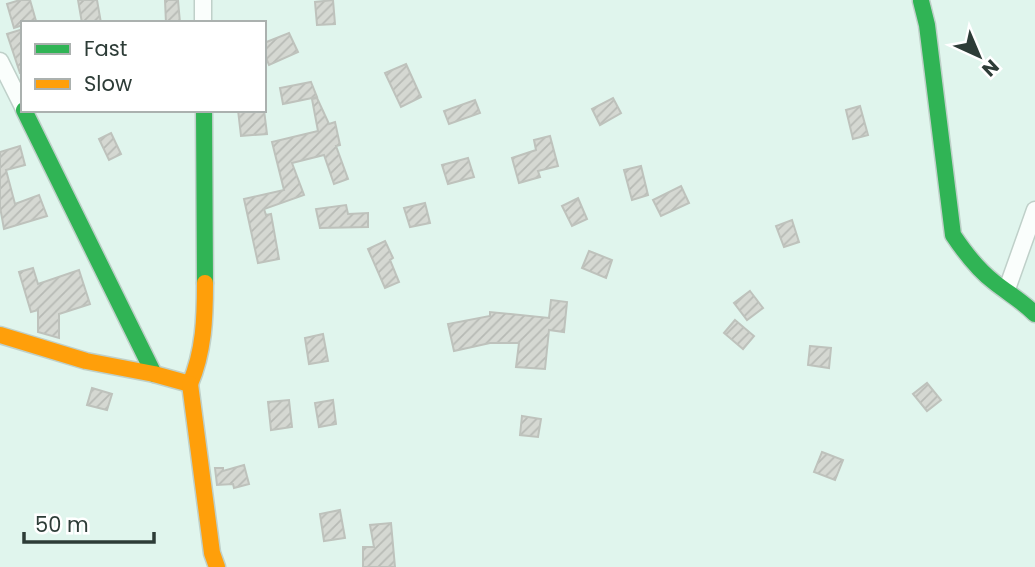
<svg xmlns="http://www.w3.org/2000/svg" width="1035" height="567" viewBox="0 0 1035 567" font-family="Poppins,sans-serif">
<defs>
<pattern id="building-hatch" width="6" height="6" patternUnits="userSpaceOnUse" patternTransform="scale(1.75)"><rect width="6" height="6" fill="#d5d8d2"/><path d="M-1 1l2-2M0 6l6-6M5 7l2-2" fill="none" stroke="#b7bab5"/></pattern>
</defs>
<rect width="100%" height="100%" fill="#e0f5ed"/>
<!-- building -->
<g fill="url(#building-hatch)" stroke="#bec2bc" stroke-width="2">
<polygon points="20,0 30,0 36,21 23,23 23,25 14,28 7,4"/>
<polygon points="78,0 97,0 101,23 82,23"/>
<polygon points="165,0 178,0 180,23 166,23"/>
<polygon points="333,0 335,24 317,25 315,2"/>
<polygon points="23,29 23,73 20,73 7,34"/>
<polygon points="289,33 298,52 269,65 264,53 264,43"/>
<polygon points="406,64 421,97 401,107 385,73"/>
<polygon points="311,82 317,97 283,104 280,88"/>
<polygon points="317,98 329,124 335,122 340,145 336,146 348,179 334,184 324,155 292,163 304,195 264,209 266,215 271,214 279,259 258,263 244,199 284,190 272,142 318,131 312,99"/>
<polygon points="613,98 621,113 600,125 592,109"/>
<polygon points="475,100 480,113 449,124 444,111"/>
<polygon points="860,106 868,135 853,139 846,110"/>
<polygon points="238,110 264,110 267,134 241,136"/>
<polygon points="111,133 121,154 109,160 99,139"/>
<polygon points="550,136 558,166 538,171 540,177 519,183 512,158 536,150 534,140"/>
<polygon points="20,146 25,165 6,170 15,204 39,195 47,216 4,229 0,207 0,152"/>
<polygon points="468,158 474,177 448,184 442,165"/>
<polygon points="641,166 648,195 632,200 624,170"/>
<polygon points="681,186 689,203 661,216 653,200"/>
<polygon points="578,198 587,219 572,226 562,206"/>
<polygon points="425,203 430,223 410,227 404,208"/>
<polygon points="346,205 348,214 368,213 368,227 320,228 316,209"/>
<polygon points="792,220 799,242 784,247 776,226"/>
<polygon points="385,241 393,258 390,260 399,282 385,288 368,249"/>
<polygon points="589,251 612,260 606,278 582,268"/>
<polygon points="33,268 38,284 79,270 90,304 59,314 59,338 38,332 38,310 31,312 19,272"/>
<polygon points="750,291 763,308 747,320 734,303"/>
<polygon points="551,300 567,302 564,332 549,330 545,369 516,367 519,343 490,343 454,351 448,324 490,316 490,312 549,318"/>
<polygon points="735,320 754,336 743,349 724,333"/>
<polygon points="323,334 328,361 309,364 305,338"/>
<polygon points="810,346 831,348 829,368 808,365"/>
<polygon points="927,383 941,400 927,411 913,394"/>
<polygon points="92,388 112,394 107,410 87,405"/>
<polygon points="289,400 292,427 271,430 268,402"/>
<polygon points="333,400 336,424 319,427 315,403"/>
<polygon points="522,416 541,419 538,437 520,435"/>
<polygon points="822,452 843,460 835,480 814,472"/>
<polygon points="244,465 249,484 234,488 233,484 217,485 215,468 223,468 223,471"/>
<polygon points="340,510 345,538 324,541 320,514"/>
<polygon points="391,523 395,567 363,567 363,547 374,547 370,525"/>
</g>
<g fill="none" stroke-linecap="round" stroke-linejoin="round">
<!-- street casing -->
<g stroke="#bfd0c9" stroke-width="19">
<g id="street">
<polyline points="203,0 203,23"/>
<polyline points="0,61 23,107"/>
<polyline points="1007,289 1035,210"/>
</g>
</g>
<!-- fast casing -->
<g stroke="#bfd0c9" stroke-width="19">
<g id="fast">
<path d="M921 1 927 25 953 235C965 253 977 269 994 282 1009 294 1021 300 1035 314"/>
<polyline points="24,110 154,374"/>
<polyline points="204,110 205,283"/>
</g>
</g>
<!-- slow casing -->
<g stroke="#bfd0c9" stroke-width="19">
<g id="slow">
<path d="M0 335 86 361 154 374 190 384C204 351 205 318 205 283"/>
<polyline points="190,384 212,553 217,567"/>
</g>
</g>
<!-- street -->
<use href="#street" stroke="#fafefc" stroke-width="16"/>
<!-- fast -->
<use href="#fast" stroke="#30b455" stroke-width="16"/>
<!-- slow -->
<use href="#slow" stroke="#ff9f0a" stroke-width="16"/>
</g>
<!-- legend -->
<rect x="21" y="21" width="245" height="91" fill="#ffffff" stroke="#abb1af" stroke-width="2"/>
<rect x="35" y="44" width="35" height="10" fill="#30b455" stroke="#abb1af" stroke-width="2"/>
<text x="84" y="56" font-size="21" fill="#2d3c37">Fast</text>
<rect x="35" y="79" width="35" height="10" fill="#ff9f0a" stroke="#abb1af" stroke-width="2"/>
<text x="84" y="91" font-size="21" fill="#2d3c37">Slow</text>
<!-- north arrow -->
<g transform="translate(979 56) rotate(136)" stroke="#ffffff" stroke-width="5" paint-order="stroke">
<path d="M0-5L12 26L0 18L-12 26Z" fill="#2d3c37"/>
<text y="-10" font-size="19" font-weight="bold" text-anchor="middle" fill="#2d3c37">N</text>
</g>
<!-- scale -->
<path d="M24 532v10h130v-10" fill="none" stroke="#2d3c37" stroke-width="3.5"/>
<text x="35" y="532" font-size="21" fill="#2d3c37" stroke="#ffffff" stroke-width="5" paint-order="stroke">50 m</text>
</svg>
